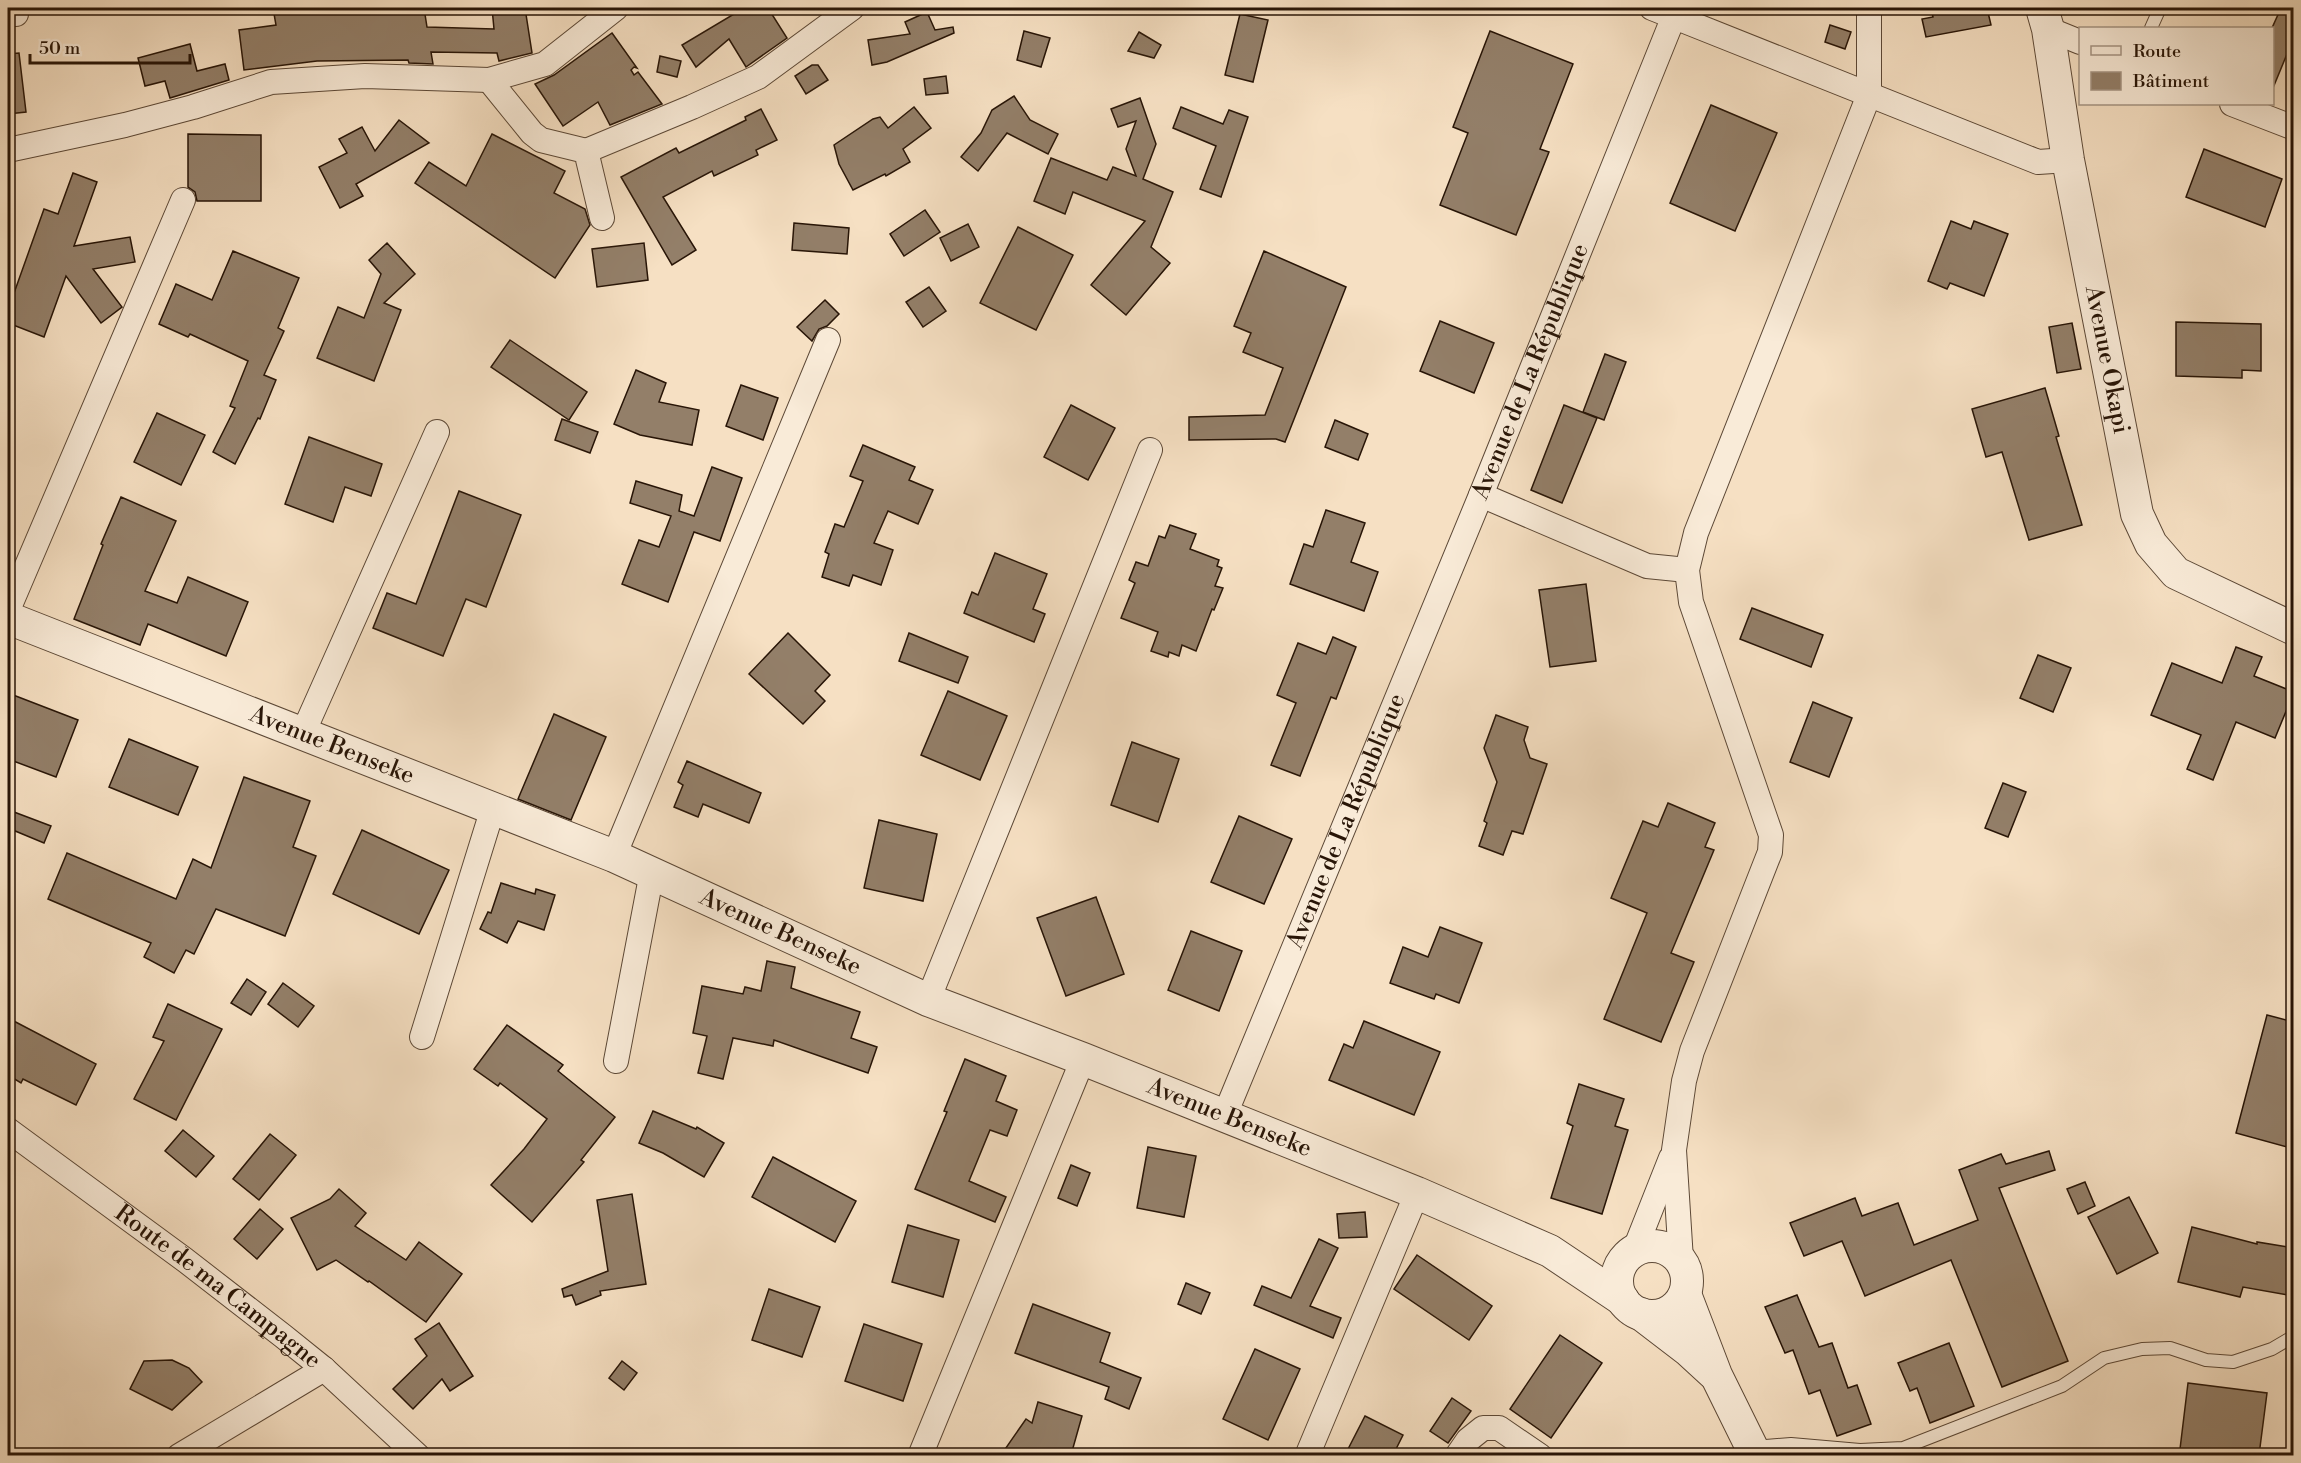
<svg xmlns="http://www.w3.org/2000/svg" width="2301" height="1463" viewBox="0 0 2301 1463" font-family="'Libre Bodoni',serif">
<rect width="100%" height="100%" fill="#f6e0c3"/>
<filter id="stains"><feTurbulence type="fractalNoise" baseFrequency=".00333" numOctaves="4"/><feColorMatrix values="0 0 0 0 .2 0 0 0 0 .09 0 0 0 0 .02 0 0 0 .5 -.17"/></filter>
<radialGradient id="worn" r=".72"><stop offset=".6" stop-color="#630" stop-opacity="0"/><stop offset="1" stop-color="#630" stop-opacity=".3"/></radialGradient>
<!-- building -->
<g fill="#937f69" stroke="#281507" stroke-width="1.5">
<polygon points="273,8 424,8 427,27 494,29 492,8 525,8 532,53 499,61 497,53 431,52 433,64 409,63 408,60 317,61 244,70 239,30 276,25"/>
<polygon points="744,8 768,8 787,38 746,67 729,39 696,67 682,45"/>
<polygon points="1931,8 1987,8 1991,25 1926,37 1922,19 1933,17"/>
<polygon points="2281,8 2294,8 2294,57 2287,54 2273,88 2272,28"/>
<polygon points="927,12 935,30 953,27 954,33 887,62 872,65 868,40 910,34 905,22"/>
<polygon points="1240,14 1268,20 1253,82 1225,75"/>
<polygon points="1830,25 1851,32 1845,49 1825,42"/>
<polygon points="1024,31 1050,38 1041,67 1017,60"/>
<polygon points="1490,31 1573,64 1540,149 1549,152 1516,235 1440,205 1468,133 1453,127"/>
<polygon points="1139,32 1161,45 1154,58 1128,51"/>
<polygon points="612,33 637,68 634,67 631,70 634,75 638,72 662,104 610,125 598,102 563,126 535,84 554,75"/>
<polygon points="190,44 197,71 225,64 229,80 170,98 165,81 145,86 138,58"/>
<polygon points="19,53 26,112 8,114 8,54"/>
<polygon points="660,56 681,61 677,77 657,72"/>
<polygon points="812,65 818,65 828,80 806,94 795,76"/>
<polygon points="946,76 948,93 926,95 924,79"/>
<polygon points="1014,96 1030,120 1058,134 1048,154 1007,133 978,171 961,157 981,133 992,110"/>
<polygon points="1140,98 1156,144 1143,179 1173,192 1151,247 1170,263 1126,315 1091,285 1145,221 1073,192 1065,214 1034,201 1051,158 1107,180 1113,167 1136,176 1126,149 1136,121 1118,127 1111,109"/>
<polygon points="1711,105 1777,133 1735,231 1670,203"/>
<polygon points="914,107 931,128 903,149 910,162 886,176 885,174 853,190 839,164 834,145 873,119 880,117 888,128"/>
<polygon points="1181,107 1223,124 1229,110 1248,117 1221,197 1200,189 1216,146 1173,128"/>
<polygon points="761,109 777,140 756,150 758,155 714,176 712,171 663,197 696,250 672,265 621,177 676,148 679,153 746,120 745,117"/>
<polygon points="399,120 429,143 356,184 363,196 340,208 319,167 347,153 339,139 362,127 375,151"/>
<polygon points="188,134 261,135 261,201 197,201 195,192 188,187"/>
<polygon points="492,134 565,171 554,193 585,209 590,225 555,278 415,183 429,162 466,186"/>
<polygon points="2204,149 2282,179 2265,227 2186,197"/>
<polygon points="73,173 97,182 74,246 130,237 135,262 93,269 122,307 101,323 66,276 44,337 8,323 8,310 44,209 58,214"/>
<polygon points="925,210 940,232 904,256 890,234"/>
<polygon points="1951,221 1971,229 1974,221 2008,234 1984,296 1950,283 1947,289 1928,281"/>
<polygon points="794,223 849,228 847,254 792,250"/>
<polygon points="968,224 979,247 951,261 940,238"/>
<polygon points="1018,227 1073,255 1036,330 980,303"/>
<polygon points="387,243 415,274 384,303 401,310 374,381 317,358 338,307 364,318 381,274 369,260"/>
<polygon points="644,243 648,280 597,287 592,249"/>
<polygon points="233,251 299,278 278,328 284,331 264,375 276,380 260,419 258,418 235,464 213,452 235,408 230,406 248,361 190,334 188,337 159,324 176,284 212,300"/>
<polygon points="1264,251 1346,287 1285,442 1276,439 1189,440 1189,417 1265,415 1283,368 1243,352 1251,333 1234,326"/>
<polygon points="929,287 946,311 923,327 906,302"/>
<polygon points="825,300 839,314 827,326 819,329 812,341 797,327"/>
<polygon points="1440,321 1494,343 1474,393 1420,371"/>
<polygon points="2176,322 2261,324 2261,371 2242,370 2242,378 2176,376"/>
<polygon points="2072,323 2081,369 2057,373 2049,327"/>
<polygon points="510,340 587,392 569,420 491,367"/>
<polygon points="1605,354 1626,362 1604,420 1583,412"/>
<polygon points="636,370 666,383 659,402 699,410 692,445 640,435 614,424"/>
<polygon points="741,385 778,398 763,440 726,426"/>
<polygon points="2045,388 2059,436 2056,437 2082,525 2029,540 2002,452 1986,457 1972,409"/>
<polygon points="1071,405 1115,428 1088,480 1044,457"/>
<polygon points="1564,405 1597,418 1562,503 1531,490"/>
<polygon points="157,413 205,435 181,485 134,462"/>
<polygon points="562,419 598,432 590,453 555,440"/>
<polygon points="1335,420 1368,434 1358,460 1325,447"/>
<polygon points="309,437 382,464 371,496 345,487 333,522 285,504"/>
<polygon points="863,445 915,467 909,480 933,490 918,524 888,511 874,543 893,550 881,585 853,575 849,586 822,577 829,554 825,552 835,524 844,527 863,481 850,476"/>
<polygon points="712,467 742,478 720,541 694,532 668,602 622,584 639,540 659,547 671,516 630,503 636,481 682,495 679,511 694,516"/>
<polygon points="459,491 521,515 486,607 466,599 443,656 373,628 387,593 416,604"/>
<polygon points="121,497 176,521 145,591 177,603 188,577 248,602 226,656 148,624 140,645 74,619 103,545 101,544"/>
<polygon points="1326,510 1365,523 1351,562 1378,572 1364,611 1290,584 1304,544 1313,547"/>
<polygon points="1170,525 1196,534 1190,549 1219,560 1217,566 1222,568 1215,586 1223,588 1214,610 1212,609 1196,651 1182,645 1179,656 1169,652 1168,657 1151,651 1158,632 1121,618 1135,583 1129,580 1136,562 1148,566 1159,536 1165,538"/>
<polygon points="995,553 1047,574 1033,609 1045,614 1034,642 964,613 972,592 978,595"/>
<polygon points="1586,584 1596,661 1550,667 1539,590"/>
<polygon points="1752,608 1823,635 1811,667 1740,639"/>
<polygon points="788,633 830,675 815,691 825,701 803,724 749,674"/>
<polygon points="909,633 968,657 958,683 899,661"/>
<polygon points="1333,637 1356,647 1336,699 1331,697 1300,776 1271,765 1296,703 1277,695 1298,643 1326,654"/>
<polygon points="2236,647 2262,657 2254,676 2294,692 2275,738 2236,722 2213,780 2187,769 2201,735 2151,715 2172,663 2222,683"/>
<polygon points="2038,655 2071,668 2053,712 2020,698"/>
<polygon points="948,691 1007,716 980,780 921,755"/>
<polygon points="8,693 78,720 56,777 8,759"/>
<polygon points="1813,702 1852,718 1829,777 1790,762"/>
<polygon points="554,714 606,737 571,820 518,799"/>
<polygon points="1496,715 1528,727 1524,740 1530,758 1547,764 1523,834 1512,831 1503,855 1479,846 1487,823 1484,821 1497,782 1484,748"/>
<polygon points="129,739 198,767 178,815 109,787"/>
<polygon points="1132,742 1179,759 1158,822 1111,805"/>
<polygon points="687,761 761,793 749,823 703,804 698,817 674,807 683,785 678,782"/>
<polygon points="244,777 310,801 293,847 316,856 285,936 216,909 194,954 186,950 174,973 144,957 151,943 48,899 67,853 176,899 193,859 211,868"/>
<polygon points="2003,783 2026,792 2008,837 1985,828"/>
<polygon points="1668,803 1715,823 1705,847 1714,850 1671,953 1694,962 1661,1042 1604,1019 1647,913 1611,898 1643,821 1658,827"/>
<polygon points="14,812 51,826 44,843 8,828"/>
<polygon points="1239,816 1292,839 1264,904 1211,882"/>
<polygon points="879,820 937,834 923,901 864,888"/>
<polygon points="362,830 449,870 419,934 333,894"/>
<polygon points="501,883 535,894 536,889 555,895 544,930 518,921 507,943 480,929 488,912 491,913"/>
<polygon points="1096,897 1124,974 1066,996 1037,918"/>
<polygon points="1440,927 1482,943 1459,1003 1436,994 1434,999 1390,983 1403,947 1428,957"/>
<polygon points="1191,931 1242,951 1219,1011 1168,990"/>
<polygon points="767,961 795,967 791,988 860,1012 851,1038 877,1047 868,1073 774,1040 773,1046 733,1038 723,1079 698,1073 707,1036 693,1033 702,986 743,994 745,987 761,991"/>
<polygon points="247,979 266,992 251,1015 231,1003"/>
<polygon points="283,983 314,1006 298,1027 268,1004"/>
<polygon points="168,1004 222,1029 176,1120 134,1099 164,1041 153,1037"/>
<polygon points="2267,1015 2294,1022 2294,1149 2236,1133"/>
<polygon points="8,1018 96,1064 76,1105 23,1079 21,1083 8,1075"/>
<polygon points="1364,1021 1440,1052 1414,1115 1329,1080 1344,1044 1353,1048"/>
<polygon points="507,1025 563,1065 558,1071 615,1117 581,1160 584,1162 532,1222 491,1185 524,1149 547,1119 500,1083 498,1086 474,1069"/>
<polygon points="965,1059 1006,1076 996,1101 1017,1110 1007,1136 990,1130 969,1181 1006,1197 995,1222 915,1189 947,1112 944,1111"/>
<polygon points="1579,1084 1624,1099 1615,1126 1628,1130 1602,1214 1551,1198 1573,1126 1567,1123"/>
<polygon points="653,1111 696,1129 697,1127 724,1143 704,1177 663,1153 639,1143"/>
<polygon points="183,1130 214,1156 196,1177 165,1151"/>
<polygon points="270,1134 296,1155 259,1200 233,1179"/>
<polygon points="1148,1147 1196,1156 1184,1217 1137,1208"/>
<polygon points="2049,1151 2055,1170 1999,1188 2068,1361 2002,1387 1951,1260 1865,1296 1842,1241 1804,1256 1790,1223 1855,1198 1862,1216 1898,1203 1914,1245 1978,1220 1959,1170 2001,1154 2006,1164"/>
<polygon points="773,1157 856,1201 835,1242 752,1197"/>
<polygon points="1071,1165 1090,1173 1077,1206 1058,1198"/>
<polygon points="2085,1182 2095,1206 2078,1214 2067,1189"/>
<polygon points="339,1189 366,1213 355,1226 406,1260 419,1242 462,1274 426,1322 369,1281 368,1282 336,1260 317,1270 291,1218 330,1199"/>
<polygon points="632,1194 646,1284 600,1291 601,1295 576,1305 572,1295 564,1297 562,1289 608,1271 597,1200"/>
<polygon points="2129,1197 2158,1253 2117,1274 2088,1217"/>
<polygon points="260,1209 283,1229 257,1259 234,1239"/>
<polygon points="1365,1212 1367,1237 1339,1238 1337,1214"/>
<polygon points="908,1225 959,1240 943,1297 892,1282"/>
<polygon points="2192,1227 2257,1244 2257,1242 2294,1248 2294,1296 2243,1287 2240,1297 2178,1282"/>
<polygon points="1319,1239 1338,1248 1310,1306 1341,1318 1333,1338 1254,1305 1262,1286 1291,1298"/>
<polygon points="1417,1255 1492,1306 1469,1340 1394,1289"/>
<polygon points="1186,1283 1210,1293 1201,1314 1178,1304"/>
<polygon points="769,1289 820,1307 802,1357 752,1340"/>
<polygon points="1797,1295 1819,1347 1832,1343 1848,1388 1857,1385 1871,1424 1837,1436 1820,1390 1809,1394 1793,1350 1785,1353 1765,1307"/>
<polygon points="1033,1304 1110,1333 1100,1362 1141,1378 1129,1409 1105,1399 1109,1387 1015,1353"/>
<polygon points="439,1323 473,1376 450,1391 442,1379 413,1409 393,1389 427,1356 415,1339"/>
<polygon points="864,1324 922,1344 903,1401 845,1381"/>
<polygon points="1560,1335 1602,1363 1551,1438 1510,1409"/>
<polygon points="1949,1343 1974,1406 1930,1423 1917,1388 1910,1391 1898,1363"/>
<polygon points="1255,1349 1300,1369 1268,1440 1223,1419"/>
<polygon points="172,1360 189,1368 202,1382 172,1410 130,1389 144,1361"/>
<polygon points="622,1361 637,1373 624,1390 609,1378"/>
<polygon points="2188,1383 2267,1393 2259,1455 2229,1455 2180,1449"/>
<polygon points="1452,1398 1471,1411 1448,1443 1430,1431"/>
<polygon points="1038,1402 1082,1416 1071,1455 1001,1455 1026,1419 1032,1423"/>
<polygon points="1365,1416 1403,1435 1393,1455 1345,1455"/>
</g>
<g fill="none" stroke-linecap="round" stroke-linejoin="round">
<!-- service casing -->
<g stroke="#5c4836" stroke-width="14">
<g id="service">
<polyline points="2151,28 2160,8"/>
<polyline points="1754,1447 1791,1444 1860,1450 1903,1448 2062,1386 2104,1358 2142,1349 2170,1348 2206,1360 2233,1362 2272,1349 2294,1336"/>
</g>
</g>
<!-- minor casing -->
<g stroke="#5c4836" stroke-width="26">
<g id="minor">
<polyline points="1652,8 2038,162 2068,160"/>
<polyline points="8,14 16,14"/>
<polyline points="2048,29 2080,42"/>
<polyline points="489,80 532,133 541,140 586,151 602,218"/>
<polyline points="2232,104 2294,128"/>
<polyline points="8,150 125,125 193,107 271,82 365,76 489,80 545,64 616,8"/>
<polyline points="586,151 692,107 758,77 852,8"/>
<polyline points="1481,495 1647,566 1687,570"/>
<polyline points="8,610 183,200"/>
<polyline points="303,733 437,432"/>
<polyline points="614,856 828,340"/>
<polyline points="928,1000 1150,450"/>
<polyline points="422,1037 493,808"/>
<polyline points="616,1061 652,872"/>
<path id="s1" d="M1224 1117 1481 495 1674 16"/>
<path id="s2" d="M8 1130 185 1260 283 1336 324 1369 418 1456"/>
<polyline points="1635,1249 1671,1158"/>
<polyline points="1681,1260 1674,1150 1684,1081 1692,1051 1770,852 1771,835 1691,602 1687,570 1696,533 1869,95 1869,8"/>
<polyline points="179,1456 324,1369"/>
<polyline points="920,1456 1083,1059"/>
<polyline points="1307,1456 1417,1193"/>
<polyline points="1457,1456 1468,1440 1483,1428 1499,1428 1540,1456"/>
</g>
</g>
<!-- tertiary casing -->
<g stroke="#5c4836" stroke-width="34">
<g id="tertiary">
<path id="s3" d="M2042 8 2048 29 2068 160 2137 514 2151 544 2176 573 2294 629"/>
<path id="s4" d="M8 618 614 856 928 1000 1083 1059 1417 1193 1550 1251 1623 1300"/>
<circle cx="1652" cy="1281" r="35"/>
<polyline points="1685,1294 1716,1375 1756,1456"/>
<polyline points="1641,1314 1688,1350 1713,1373"/>
</g>
</g>
<!-- service -->
<use href="#service" stroke="#f9ebd8" stroke-width="12"/>
<!-- minor -->
<use href="#minor" stroke="#f9ebd8" stroke-width="24"/>
<!-- tertiary -->
<use href="#tertiary" stroke="#f9ebd8" stroke-width="32"/>
</g>
<g text-anchor="middle" dominant-baseline="central" stroke-width="6" stroke-linejoin="round" paint-order="stroke">
<!-- street labels -->
<g font-size="24" fill="#281507" stroke="#f9ebd8">
<text stroke="none"><textPath href="#s3" startOffset="358">Avenue Okapi</textPath></text>
<text stroke="none"><textPath href="#s1" startOffset="806">Avenue de La République</textPath></text>
<text stroke="none"><textPath href="#s4" startOffset="348">Avenue Benseke</textPath></text>
<text stroke="none"><textPath href="#s1" startOffset="320">Avenue de La République</textPath></text>
<text stroke="none"><textPath href="#s4" startOffset="834">Avenue Benseke</textPath></text>
<text stroke="none"><textPath href="#s4" startOffset="1320">Avenue Benseke</textPath></text>
<text stroke="none"><textPath href="#s2" startOffset="262">Route de ma Campagne</textPath></text>
</g>
</g>
<!-- margin -->
<rect width="2301" height="1463" fill="none" stroke="#f6e0c3" stroke-width="30"/>
<rect x="9" y="9" width="2283" height="1445" fill="none" stroke="#281507" stroke-width="3"/>
<rect x="15" y="15" width="2271" height="1433" fill="none" stroke="#281507" stroke-width="1.5"/>
<!-- legend -->
<rect x="2079" y="27" width="195" height="78" fill="#f9ebd8" stroke="#a59584" stroke-width="1.5"/>
<rect x="2091" y="46" width="30" height="9" fill="#f9ebd8" stroke="#a59584" stroke-width="1.5"/>
<text x="2133" y="57" font-size="18" fill="#281507">Route</text>
<rect x="2091" y="72" width="30" height="18" fill="#937f69" stroke="#a59584" stroke-width="1.5"/>
<text x="2133" y="87" font-size="18" fill="#281507">Bâtiment</text>
<!-- scale -->
<path d="M30 54v9h160v-9" fill="none" stroke="#281507" stroke-width="3"/>
<text x="39" y="54" font-size="18" fill="#281507" stroke="#f9ebd8" stroke-width="4.5" paint-order="stroke">50 m</text>
<rect width="100%" height="100%" filter="url(#stains)"/>
<rect width="100%" height="100%" fill="url(#worn)"/>
</svg>
